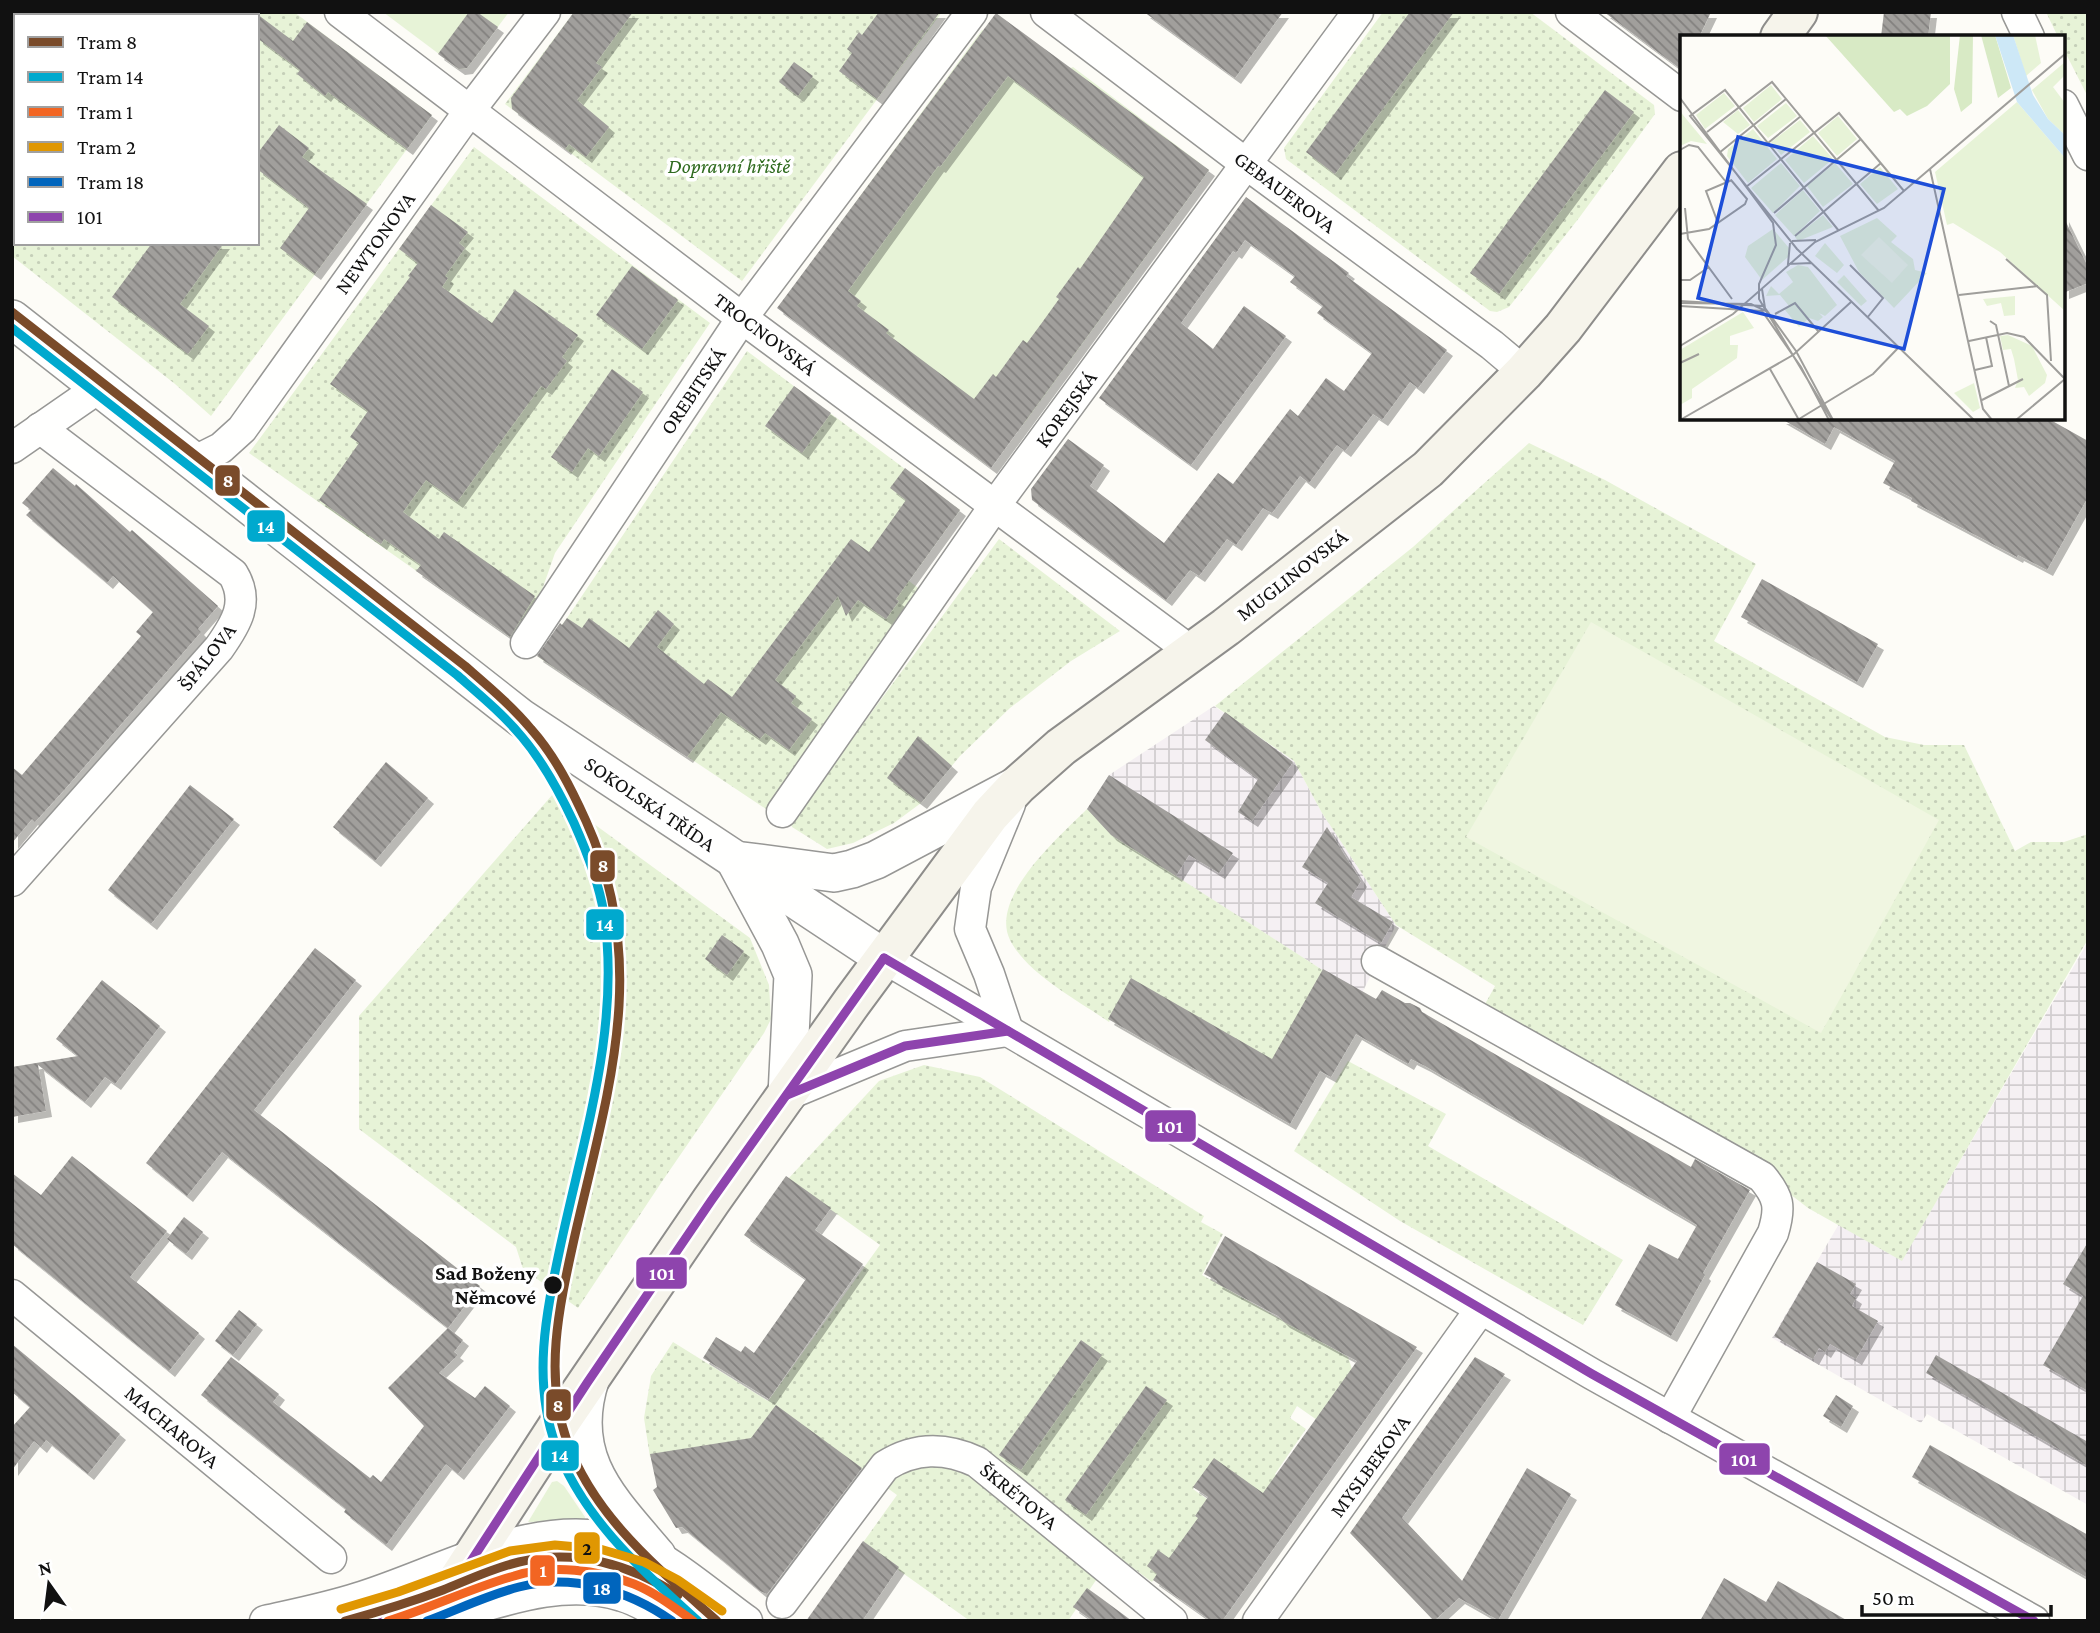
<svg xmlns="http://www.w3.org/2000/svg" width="2100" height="1633" viewBox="0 0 2100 1633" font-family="'Crimson Pro',serif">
<defs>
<pattern id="industrial-grid" width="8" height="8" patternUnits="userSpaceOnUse" patternTransform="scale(1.75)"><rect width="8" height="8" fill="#f5f0f3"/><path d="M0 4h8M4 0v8" fill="none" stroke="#d1cdcf"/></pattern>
<pattern id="grass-dots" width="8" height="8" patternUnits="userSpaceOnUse" patternTransform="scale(1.75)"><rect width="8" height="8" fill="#e7f3d7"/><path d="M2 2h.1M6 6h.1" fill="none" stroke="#c5cfb8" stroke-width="1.8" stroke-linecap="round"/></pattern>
<pattern id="building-back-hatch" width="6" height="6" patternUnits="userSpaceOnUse" patternTransform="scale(1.75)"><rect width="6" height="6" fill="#a19f9c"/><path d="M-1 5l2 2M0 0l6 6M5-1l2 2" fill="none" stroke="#82807e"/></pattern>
<filter id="shadow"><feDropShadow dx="6" dy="6" stdDeviation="0" flood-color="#0004"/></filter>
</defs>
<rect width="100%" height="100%" fill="#fdfcf7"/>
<!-- industrial -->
<g fill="url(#industrial-grid)">
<polygon points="1214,706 1294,761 1322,813 1396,925 1362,993 1324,971 1111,835 1087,809 1109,775"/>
<polygon points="2088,942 2088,1505 1927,1414 1921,1423 1772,1338 1839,1224 1902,1260"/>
</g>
<!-- grass -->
<g fill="url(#grass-dots)">
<polygon points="32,12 294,12 432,115 211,416 175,384 12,256 12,38 16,34 16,243 257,243 257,16 29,16"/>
<polygon points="574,12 942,12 742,281 505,104"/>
<polygon points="1383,12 1530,12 1654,105 1655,114 1579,218 1509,307 1497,312 1490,311 1286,159 1284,148"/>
<polygon points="2046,12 2088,12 2088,97 2063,48 2063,37 2058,37"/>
<polygon points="474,147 710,323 555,553 536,607 513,639 249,453"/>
<polygon points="747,351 960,510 909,581 927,595 772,813 538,657 567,618"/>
<polygon points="1529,443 1605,480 1756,564 1714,641 1885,737 1924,745 1964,745 2015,851 2031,842 2064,842 2088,834 2088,939 1902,1261 1808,1208 1786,1191 1484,1006 1495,986 1396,925 1322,813 1294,761 1215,706 1413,547"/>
<polygon points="999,539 1120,631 1071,661 1010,708 960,756 921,803 894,823 853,843 827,849 792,827 791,822"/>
<polygon points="553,794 750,938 769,985 771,1019 764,1033 661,1183 578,1308 523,1269 516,1247 359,1129 359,1016"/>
<path d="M1087 809 1176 876 1324 971 1272 1061 1131 982 1109 1022C1079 1001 1027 974 1010 940 989 897 1060 836 1087 809Z"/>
<polygon points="1348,1061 1446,1114 1428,1146 1623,1260 1583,1325 1400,1221 1294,1151"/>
<polygon points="924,1065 980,1077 1204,1216 1201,1222 1223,1234 1202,1275 1348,1357 1352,1369 1317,1420 1297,1406 1290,1418 1306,1429 1275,1474 1278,1476 1257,1505 1214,1460 1193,1489 1225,1512 1175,1551 1152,1582 1114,1554 1068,1621 970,1621 862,1544 897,1495 780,1410 762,1439 650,1457 644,1418 651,1376 673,1342 768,1401 880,1245 788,1179 879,1081"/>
</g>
<!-- garden -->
<g fill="#e7f3d7">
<polygon points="383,12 509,12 467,68 459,69"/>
<polygon points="982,30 1071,68 1073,67 1209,170 1026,421 987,465 778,308"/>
<polygon points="557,1481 564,1486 585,1517 584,1521 528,1522 552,1482"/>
</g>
<!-- pitch -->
<polygon fill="#f0f6e1" points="1591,622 1939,820 1821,1033 1466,837"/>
<!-- building -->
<g fill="url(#building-back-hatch)" fill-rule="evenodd" filter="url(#shadow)">
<polygon points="469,12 477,12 498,27 467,68 459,69 438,54"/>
<polygon points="574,12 633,12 596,63 602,67 577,100 609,127 586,157 569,144 565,149 512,109 511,98"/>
<polygon points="879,12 940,12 877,99 839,71 852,53 847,49 859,32 862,35"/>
<polygon points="1144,12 1283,12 1235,78"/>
<polygon points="1410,12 1454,12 1335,174 1306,152"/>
<polygon points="1604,12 1711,12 1699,37 1682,37 1682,70"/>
<polygon points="1884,12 1931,12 1928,37 1881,37"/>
<path d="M996 13 1209 170 991 468 777 308ZM1008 76 1144 177 1080 269 1078 267 1056 297 1059 299 1041 324 1027 343 1023 340 996 377 993 374 974 399 886 333 889 330 857 306 861 301 848 291 938 166 940 167Z"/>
<polygon points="257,14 293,41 307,22 432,115 407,149 328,92 325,96 297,74 300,70 257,38"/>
<polygon points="794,62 813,76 798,96 779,82"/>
<polygon points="1605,90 1634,112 1499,294 1470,273"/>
<polygon points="279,125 309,148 302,157 367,204 315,274 280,248 309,208 257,169 257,154"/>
<polygon points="1246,197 1349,273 1346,276 1447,350 1418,388 1410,382 1382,420 1373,414 1345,451 1337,445 1309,483 1300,476 1272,513 1263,508 1236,545 1227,539 1199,576 1190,570 1166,600 1032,500 1031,489 1068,439 1104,465 1090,486 1164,543 1218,473 1233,484 1290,409 1298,416 1326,378 1344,391 1372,353 1317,313 1323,306 1290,282 1295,276 1245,240 1236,253 1233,251 1181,323 1213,349 1244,306 1286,336 1191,465 1099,398"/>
<polygon points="431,205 468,232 459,243 465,248 445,276 448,278 442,287 492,323 515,290 578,335 562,357 567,361 546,389 541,386 457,502 426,480 403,512 439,539 444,532 535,596 510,637 416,571 421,565 384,539 381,544 319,500 359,443 350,437 368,411 330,384 410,277 408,276 418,263 399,249"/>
<polygon points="2063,216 2088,267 2088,283 2063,293"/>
<polygon points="152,243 224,243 180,304 209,326 188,354 112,297"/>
<polygon points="632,266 678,300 642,349 596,315"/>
<polygon points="612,369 643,392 599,456 588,448 572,472 551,457"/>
<polygon points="794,386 831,413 802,453 765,426"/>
<polygon points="1780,418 2047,418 2088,441 2088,497 2047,570 2018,555 2017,557 1911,501 1912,498 1883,483 1895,461 1834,427 1825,444"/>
<polygon points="53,468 75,486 76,484 130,532 132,530 218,606 198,629 201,632 65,789 35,822 32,819 12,843 12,767 22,775 141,636 136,632 153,612 113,576 107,583 26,515 31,510 22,503"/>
<polygon points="905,468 960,510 896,599 899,601 886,619 858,600 846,616 838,596 775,680 796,696 791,703 812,719 789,750 765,733 760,739 721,712 687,757 537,656 560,623 562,625 567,618 582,628 589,618 629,648 658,610 674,624 657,647 704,684 708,679 732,697 851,539 869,552 906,500 890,488"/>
<polygon points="1762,579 1878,644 1857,682 1741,617"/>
<polygon points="1225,712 1293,762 1252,821 1238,812 1258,779 1205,740"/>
<polygon points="918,736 952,766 921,803 887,778"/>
<polygon points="386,762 428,798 375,861 333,827"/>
<polygon points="1109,775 1233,853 1219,873 1189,855 1176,876 1111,835 1087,809"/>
<polygon points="190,785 234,819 151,924 108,890"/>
<polygon points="1327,827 1361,881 1351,897 1393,922 1381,943 1315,903 1328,883 1302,867"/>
<polygon points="722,935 744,951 727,975 705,959"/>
<polygon points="315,948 356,980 254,1110 480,1286 448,1328 222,1152 187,1196 146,1163"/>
<polygon points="1323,969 1376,999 1382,990 1405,1003 1410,1003 1420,1008 1422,1012 1691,1167 1695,1159 1750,1190 1703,1273 1705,1275 1671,1336 1615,1305 1649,1244 1678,1259 1697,1225 1425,1066 1411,1059 1408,1064 1356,1034 1331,1077 1320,1071 1290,1124 1108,1019 1131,978 1272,1059"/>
<polygon points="102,980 160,1026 115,1084 105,1077 85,1102 38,1065 46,1111 12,1117 12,1067 78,1056 56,1039"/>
<polygon points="72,1156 167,1231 130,1277 199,1333 169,1371 12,1244 12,1173 41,1195"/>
<polygon points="786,1176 831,1208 815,1230 863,1264 769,1399 703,1358 716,1337 741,1352 745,1346 754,1353 806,1279 744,1235"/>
<polygon points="184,1217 203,1232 186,1254 167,1239"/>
<polygon points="1225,1236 1417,1347 1222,1621 1211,1621 1153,1580 1157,1574 1147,1566 1158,1550 1169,1558 1198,1518 1195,1516 1208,1497 1193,1487 1214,1458 1263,1493 1357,1361 1284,1322 1278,1316 1216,1283 1217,1281 1204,1274"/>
<polygon points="2088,1242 2088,1391 2043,1365 2083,1296 2063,1284"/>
<polygon points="1817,1262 1856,1284 1850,1294 1856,1298 1852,1306 1878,1321 1856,1359 1830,1344 1825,1352 1819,1348 1813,1359 1774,1336"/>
<polygon points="239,1310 257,1324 233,1355 215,1341"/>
<polygon points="448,1328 463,1340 454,1352 458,1355 439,1373 475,1398 485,1386 510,1406 458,1474 446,1464 386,1545 344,1512 346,1509 201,1395 231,1357 279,1394 273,1402 370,1478 373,1475 381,1482 424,1426 388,1388"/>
<polygon points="1081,1340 1102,1355 1021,1470 999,1455"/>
<polygon points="12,1344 120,1434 88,1474 46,1440 41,1447 34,1441 12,1470 12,1427 30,1407 12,1392"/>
<polygon points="1936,1355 2088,1442 2088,1466 1926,1373"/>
<polygon points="1475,1357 1505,1374 1402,1518 1462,1581 1527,1468 1571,1494 1498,1620 1459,1598 1434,1621 1350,1533"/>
<polygon points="1146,1386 1167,1400 1086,1515 1065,1500"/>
<polygon points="1836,1395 1853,1406 1841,1427 1823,1416"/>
<polygon points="776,1405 862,1468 767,1594 760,1591 682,1527 676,1528 653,1490 657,1487 650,1454 751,1438"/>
<polygon points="1930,1445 2088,1535 2088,1578 1912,1477"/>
<polygon points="863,1541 899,1567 862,1621 806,1621"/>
<polygon points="1724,1578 1766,1602 1778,1581 1848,1621 1700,1621"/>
<polygon points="1087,1588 1101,1598 1132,1621 1093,1621 1073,1607"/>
</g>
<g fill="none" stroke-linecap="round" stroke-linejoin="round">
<!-- minor casing -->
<g stroke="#979795" stroke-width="33">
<g id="minor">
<polyline points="340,12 742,318 1192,652"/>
<polyline points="1046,12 1245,163 1492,345 1524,372"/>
<polyline points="1571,12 1682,96"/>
<polyline points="2017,12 2029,37"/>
<polyline points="2063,105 2088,155"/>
<polyline points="12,448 100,387"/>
<polyline points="195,461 221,448 242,429 470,110 545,12"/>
<polyline points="526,643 742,318 972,12"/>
<polyline points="782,812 996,504 1358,12"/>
<path d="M12 881 219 648C236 624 250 602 233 574L40 428"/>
<polyline points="884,958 1592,1374 2034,1621"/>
<path d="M1377 961 1762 1177C1779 1197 1781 1207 1773 1233L1670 1418"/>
<polyline points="1008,1031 989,974 970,929 976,887 1010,804"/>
<polyline points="787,1095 905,1046 1008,1031"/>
<polyline points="12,1295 331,1558"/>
<path d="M594 1379C568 1458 613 1498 660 1554"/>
<path d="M782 1603 885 1466C915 1447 945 1447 977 1462L1172 1621"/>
<path d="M265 1621C296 1614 327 1608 358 1598 443 1572 541 1511 633 1544 668 1557 715 1598 747 1621"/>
<path d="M433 1621C493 1605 560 1576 622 1596 639 1601 654 1611 669 1621"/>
<polyline points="1258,1621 1480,1310"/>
</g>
</g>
<!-- tertiary casing -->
<g stroke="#979795" stroke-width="40">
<g id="tertiary">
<polyline points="12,319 521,718 884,958"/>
<polyline points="743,861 834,873 852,869 876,860 1014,787"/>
<polyline points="737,864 780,944 793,975 787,1095"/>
</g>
</g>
<!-- secondary casing -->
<g stroke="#8e8d8b" stroke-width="42">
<g id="secondary">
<polyline points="1780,37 1798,12"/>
<polyline points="431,1621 561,1421 711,1201 852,1002 990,815 1018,785 1061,747 1226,627 1428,469 1524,372 1563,328 1682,171"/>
</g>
</g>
<!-- minor -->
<use href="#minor" stroke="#fffffe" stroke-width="30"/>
<!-- tertiary -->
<use href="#tertiary" stroke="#fffffe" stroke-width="37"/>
<!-- secondary -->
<use href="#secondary" stroke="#f6f4eb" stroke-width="38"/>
<!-- bus-1 casing -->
<g stroke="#fff" stroke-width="14">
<g id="bus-1">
<polyline points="884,958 1592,1374 2034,1621"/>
<polyline points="787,1095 905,1046 1008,1031"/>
<polyline points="449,1595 587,1383 711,1201 884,958"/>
<polyline points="370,1621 449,1595"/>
</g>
</g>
<!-- bus-1 -->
<use href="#bus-1" stroke="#8e44ad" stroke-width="9"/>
<!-- tram-1 casing -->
<g stroke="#fff" stroke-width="14">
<g id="tram-1">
<path d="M12 312 465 666C488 686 512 706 531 729 555 756 571 788 586 821 651 964 608 1091 575 1235 560 1303 543 1374 567 1441 594 1517 659 1569 717 1621"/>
<path d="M345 1621C378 1612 411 1602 443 1590 468 1580 493 1568 519 1562 575 1548 631 1565 678 1595"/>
</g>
</g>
<!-- tram-2 casing -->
<g stroke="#fff" stroke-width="14">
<path id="tram-2" d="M12 328 457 675C480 695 503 714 522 737 544 763 560 793 574 823 587 852 599 883 604 914 621 1027 583 1139 560 1248 546 1314 532 1381 556 1446 583 1519 642 1570 698 1621"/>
</g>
<!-- tram-3 casing -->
<g stroke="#fff" stroke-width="14">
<path id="tram-3" d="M388 1621C431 1608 471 1588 514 1576 552 1564 598 1570 634 1584 656 1593 675 1608 693 1621"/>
</g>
<!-- tram-4 casing -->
<g stroke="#fff" stroke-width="14">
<polyline id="tram-4" points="341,1609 398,1592 510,1551 555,1545 600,1549 644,1562 678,1580 722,1611"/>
</g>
<!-- tram-5 casing -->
<g stroke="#fff" stroke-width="14">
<path id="tram-5" d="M427 1621C457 1610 488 1595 519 1587 572 1573 628 1590 672 1621"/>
</g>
<!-- tram-1 -->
<use href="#tram-1" stroke="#7a4b2a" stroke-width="9"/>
<!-- tram-2 -->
<use href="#tram-2" stroke="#00a9ce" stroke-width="9"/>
<!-- tram-3 -->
<use href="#tram-3" stroke="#f26522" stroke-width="9"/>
<!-- tram-4 -->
<use href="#tram-4" stroke="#e09702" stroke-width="9"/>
<!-- tram-5 -->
<use href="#tram-5" stroke="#0065bd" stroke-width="9"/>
</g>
<!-- markers -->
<circle fill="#111" stroke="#fff" stroke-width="2.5" cx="553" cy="1285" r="10"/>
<g text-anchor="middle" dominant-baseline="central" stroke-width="7" stroke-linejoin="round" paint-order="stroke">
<!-- park labels -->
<g font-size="21" font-style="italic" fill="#2f6b1f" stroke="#fff">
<text x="729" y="166">Dopravní hřiště</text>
</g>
<!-- street labels -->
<g font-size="21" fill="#111" stroke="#fff">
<text transform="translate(1285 192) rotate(37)">GEBAUEROVA</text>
<text transform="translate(375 243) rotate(-54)">NEWTONOVA</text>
<text transform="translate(765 334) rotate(37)">TROCNOVSKÁ</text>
<text transform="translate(693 391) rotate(-56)">OREBITSKÁ</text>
<text transform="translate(1066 409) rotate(-54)">KOREJSKÁ</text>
<text transform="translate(1292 575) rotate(-38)">MUGLINOVSKÁ</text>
<text transform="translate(207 657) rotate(-52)">ŠPÁLOVA</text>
<text transform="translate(650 804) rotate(34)">SOKOLSKÁ TŘÍDA</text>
<text transform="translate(172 1427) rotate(40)">MACHAROVA</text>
<text transform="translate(1370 1466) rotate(-54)">MYSLBEKOVA</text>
<text transform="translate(1019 1496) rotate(39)">ŠKRÉTOVA</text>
</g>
<!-- stop labels -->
<g font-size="21" font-weight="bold" fill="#111" stroke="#fff" text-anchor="end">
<text x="536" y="1273">Sad Boženy<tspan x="536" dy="24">Němcové</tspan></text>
</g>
</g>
<!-- overview -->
<g transform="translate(1680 35)">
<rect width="385" height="385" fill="#fdfcf7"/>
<path d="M333 0H355L361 28 346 41ZM385 27V40L373 52 385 68V100L368 84 352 55ZM44 58 55 71 25 94 16 80ZM337 67 385 123V276L320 217 273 188 267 190 255 137ZM0 75 3 80 27 109 11 106 0 111ZM158 81 177 104 157 121 138 98ZM73 94 97 124 68 148 47 121 48 114ZM133 101 153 124 124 148 105 125ZM101 128 120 151 93 178 71 153ZM200 132 218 154 197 169 180 149ZM123 155 140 176 114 201 95 180ZM143 180 153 192 118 206 115 202ZM197 183 217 201 211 207 233 224 235 235 247 238 214 273 179 237 160 201ZM93 194 109 213 108 222 82 245 65 222 68 211ZM145 208 164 230 157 238 135 221ZM118 230 128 232 157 270 145 281 139 278 143 282 138 286 129 283 119 292 105 275 109 271 100 260 86 261 91 251 99 259 113 247 106 237ZM164 240 187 266 181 271 157 247ZM335 261V280L324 281 321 268 307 271 303 264ZM63 277 74 293 50 301V310H58L57 323 12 354V363L0 370V315ZM328 300 352 311 367 340 365 348 349 361 344 352 335 353 338 345 334 324 331 314 323 315 320 301ZM294 348 300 373 293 377 274 358Z" fill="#e7f3d7"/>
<path d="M145 0H270V49L247 71 227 81 220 74 214 77ZM280 0H293L292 68 281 77 274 54ZM301 0H315L331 53 318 63Z" fill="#d8eac5"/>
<path d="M91 50 102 64 74 87 63 73ZM106 68 117 81 88 103 77 91ZM58 75 70 90 58 99 43 87ZM120 85 130 97 101 120 91 107ZM155 128 173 149 143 172 127 151Z" fill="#e7f3d7"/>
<path d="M199 202 228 230 212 248 181 220Z" fill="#f0f6e1"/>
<path d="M315 0H333L353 60 368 84 385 100V123L337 67Z" fill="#cde8f7"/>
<path fill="none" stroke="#9f9e9b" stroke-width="2" d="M0 63 93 188 96 210 79 249V264L152 385M27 97 92 47 199 176M88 108 121 81M0 115 9 110 18 112 46 147M39 118 106 64M250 134 303 374 312 385M66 152 159 78 224 156M5 173 8 204 52 264M94 178 181 104M38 188 26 156 52 145M159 196 45 55 10 81 117 214 294 385M0 199 29 194 65 169 67 164 51 145M115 201 201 128M112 206 136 205M110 208 108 229 132 228M326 224 367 260 371 326M170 230 203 263 187 283M0 245H10L29 232M82 254 85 273 116 316 153 385M279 260 358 251M0 266 83 271M0 268 71 269 86 276M0 271 82 276 121 332 149 385M95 279 115 268 138 296M310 286 316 290 329 351M289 306 327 298 344 302 385 344M0 311 53 279 135 207 204 173 385 19M0 328 19 319M90 334 119 385M295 335 312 331 306 302M302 365 343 344M119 384 193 339 219 312M0 385 113 320 171 267M336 385 385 344"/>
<path fill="#1d4ed8" fill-opacity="0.15" stroke="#1d4ed8" stroke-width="3.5" d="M58 102 264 154 224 314 18 263Z"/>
<rect width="385" height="385" fill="none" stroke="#111" stroke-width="3.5"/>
</g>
<g stroke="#fff" stroke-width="2.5">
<rect x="214" y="464" width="27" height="33" rx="7" fill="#7a4b2a"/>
<rect x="246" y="509" width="40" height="34" rx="7" fill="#00a9ce"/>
<rect x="589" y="849" width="27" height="34" rx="7" fill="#7a4b2a"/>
<rect x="585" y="908" width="40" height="33" rx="7" fill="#00a9ce"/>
<rect x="1144" y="1109" width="53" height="34" rx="7" fill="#8e44ad"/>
<rect x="635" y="1256" width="53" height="34" rx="7" fill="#8e44ad"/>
<rect x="545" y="1388" width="27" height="34" rx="7" fill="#7a4b2a"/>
<rect x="540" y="1439" width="40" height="33" rx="7" fill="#00a9ce"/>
<rect x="1718" y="1442" width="53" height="34" rx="7" fill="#8e44ad"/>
<rect x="573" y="1531" width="28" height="34" rx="7" fill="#e09702"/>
<rect x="529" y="1554" width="27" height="33" rx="7" fill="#f26522"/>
<rect x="582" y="1571" width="40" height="34" rx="7" fill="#0065bd"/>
</g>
<g font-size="19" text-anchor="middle" font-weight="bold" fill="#fff">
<text x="228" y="487">8</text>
<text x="266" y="533">14</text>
<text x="603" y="872">8</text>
<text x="605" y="931">14</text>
<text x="1170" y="1133">101</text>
<text x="662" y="1280">101</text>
<text x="558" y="1412">8</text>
<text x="560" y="1462">14</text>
<text x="1744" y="1466">101</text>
<text x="543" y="1577">1</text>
<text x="602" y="1595">18</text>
</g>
<g font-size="19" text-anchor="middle" font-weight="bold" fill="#111">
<text x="587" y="1555">2</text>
</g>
<!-- border -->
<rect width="2100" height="1633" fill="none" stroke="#111111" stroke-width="28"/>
<!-- legend -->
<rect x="14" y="14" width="245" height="231" fill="#ffffff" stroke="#a0a0a0" stroke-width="2"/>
<rect x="28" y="37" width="35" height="10" fill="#7a4b2a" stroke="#a0a0a0" stroke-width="2"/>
<text x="77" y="49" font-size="21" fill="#111111">Tram 8</text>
<rect x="28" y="72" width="35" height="10" fill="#00a9ce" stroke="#a0a0a0" stroke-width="2"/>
<text x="77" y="84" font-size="21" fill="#111111">Tram 14</text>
<rect x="28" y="107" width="35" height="10" fill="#f26522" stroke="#a0a0a0" stroke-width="2"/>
<text x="77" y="119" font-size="21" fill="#111111">Tram 1</text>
<rect x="28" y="142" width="35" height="10" fill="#e09702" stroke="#a0a0a0" stroke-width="2"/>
<text x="77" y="154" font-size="21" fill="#111111">Tram 2</text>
<rect x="28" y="177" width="35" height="10" fill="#0065bd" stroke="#a0a0a0" stroke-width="2"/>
<text x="77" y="189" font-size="21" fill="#111111">Tram 18</text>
<rect x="28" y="212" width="35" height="10" fill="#8e44ad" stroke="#a0a0a0" stroke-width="2"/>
<text x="77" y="224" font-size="21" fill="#111111">101</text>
<!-- north arrow -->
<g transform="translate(49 1584) rotate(346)" stroke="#ffffff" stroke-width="5" paint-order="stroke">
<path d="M0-5L12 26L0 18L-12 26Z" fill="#111111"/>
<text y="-10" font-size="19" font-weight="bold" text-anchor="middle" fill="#111111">N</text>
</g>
<!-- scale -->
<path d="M1862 1605v10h189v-10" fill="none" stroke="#111111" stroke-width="3.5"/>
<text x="1872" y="1605" font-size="21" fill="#111111" stroke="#ffffff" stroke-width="5" paint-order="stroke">50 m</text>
</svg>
